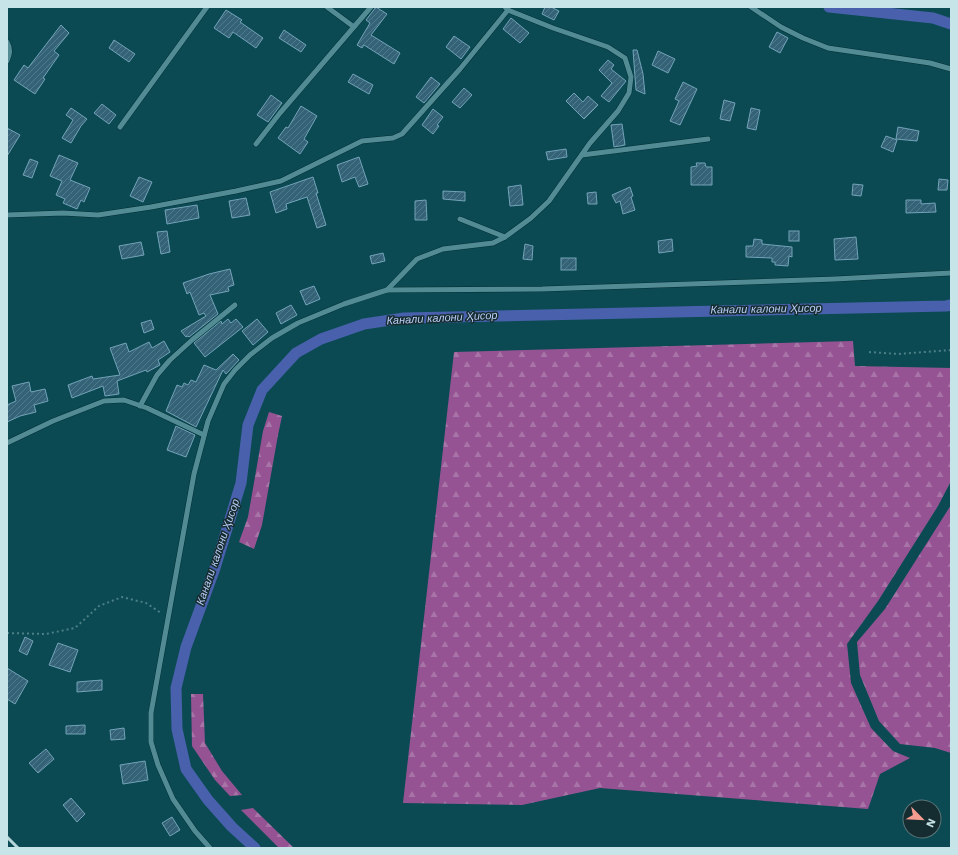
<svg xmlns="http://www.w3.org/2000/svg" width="958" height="855" viewBox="0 0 958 855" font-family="'Work Sans',sans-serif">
<defs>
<pattern id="forest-firs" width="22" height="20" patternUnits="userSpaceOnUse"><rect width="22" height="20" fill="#965393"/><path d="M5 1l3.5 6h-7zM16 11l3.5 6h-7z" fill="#a874a7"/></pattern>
<pattern id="building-hatch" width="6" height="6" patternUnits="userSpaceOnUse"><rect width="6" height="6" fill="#346377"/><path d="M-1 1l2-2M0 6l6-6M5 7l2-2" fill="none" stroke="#50798a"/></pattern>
</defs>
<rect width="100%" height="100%" fill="#0b4a53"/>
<!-- forest -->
<g fill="url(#forest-firs)">
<polygon points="853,341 855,366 951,368 951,481 938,506 878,601 847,644 851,683 871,728 893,751 910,758 880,774 868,809 600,788 522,805 403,803 454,352"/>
<polygon points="269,412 282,416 278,435 262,525 254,549 239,542 248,517 263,431"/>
<polygon points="951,505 951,753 935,748 900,744 879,721 860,675 857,642 885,609"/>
<polygon points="191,694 203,694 205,743 222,771 242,795 230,796 215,780 192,746"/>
<polygon points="253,808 294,848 279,848 241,810"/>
</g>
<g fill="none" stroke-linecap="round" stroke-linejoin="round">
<!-- canal -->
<g stroke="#4961ac" stroke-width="11">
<polyline points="829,7 933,18 951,24"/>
<polyline points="255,848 232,827 208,800 186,769 177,729 176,688 186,647 215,568 241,483 248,425 262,390 296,353 321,339 364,324 404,318 946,306 951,305"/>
</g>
</g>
<!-- building -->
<g fill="url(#building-hatch)" stroke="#74a3b9">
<polygon points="376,7 387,14 371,35 400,53 394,64 364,45 362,48 357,45 370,23 366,20"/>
<polygon points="545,7 551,7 559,11 554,20 542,14"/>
<polygon points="226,10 242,20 240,22 263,38 256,48 233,32 229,38 214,28"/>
<polygon points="511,18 529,33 520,43 503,29"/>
<polygon points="61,25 69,33 54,51 59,55 43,78 45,79 35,94 14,80 24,65 28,68"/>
<polygon points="284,30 306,45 301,52 279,38"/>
<polygon points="777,32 788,38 780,53 769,47"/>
<polygon points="454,36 470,47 461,59 446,47"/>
<polygon points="114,40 135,54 129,62 109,48"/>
<polygon points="633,50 637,50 643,74 645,94 636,90"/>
<polygon points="658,51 675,59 668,73 652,65"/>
<polygon points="608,60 614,65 611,69 626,81 609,102 601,96 612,83 599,70"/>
<polygon points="353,74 373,85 369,94 348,82"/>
<polygon points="431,77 440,84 424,103 416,97"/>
<polygon points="683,82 697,89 680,125 670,121 679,101 675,99"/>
<polygon points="464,88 472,95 460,108 452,102"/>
<polygon points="574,93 583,102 588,96 598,105 584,119 566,101"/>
<polygon points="271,95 282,103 268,122 257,115"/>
<polygon points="724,100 735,103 730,121 720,119"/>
<polygon points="102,104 116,115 109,124 94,113"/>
<polygon points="301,106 317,116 304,139 308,142 300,154 278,138 286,127 288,128"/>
<polygon points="71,108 87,119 81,126 71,143 62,138 73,120 66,115"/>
<polygon points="751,108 760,110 756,130 747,128"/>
<polygon points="433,109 443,117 437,125 439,126 433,134 422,125"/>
<polygon points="622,124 625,145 614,147 611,125"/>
<polygon points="898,127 919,131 917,141 896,139"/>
<polygon points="7,128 20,135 7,156"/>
<polygon points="886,136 897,140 893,152 881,147"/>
<polygon points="566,149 567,157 548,160 546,152"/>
<polygon points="59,155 78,163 70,180 90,188 84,202 81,200 77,209 63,203 65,199 56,195 62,181 50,176"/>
<polygon points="359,157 368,184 359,187 355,177 342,182 337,165"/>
<polygon points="30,159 38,162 32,178 23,175"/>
<polygon points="696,163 705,163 706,167 712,167 712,185 691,185 691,167 697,166"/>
<polygon points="139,177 152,182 143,202 130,196"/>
<polygon points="313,177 318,193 316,193 326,225 317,228 307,197 286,204 287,209 276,213 270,192"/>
<polygon points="939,179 948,180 947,190 938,190"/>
<polygon points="853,184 863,185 861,196 852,195"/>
<polygon points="521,185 523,205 510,206 508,187"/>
<polygon points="630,187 633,196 631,197 635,210 623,214 620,201 616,203 612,195"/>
<polygon points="443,191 465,192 465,201 443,199"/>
<polygon points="596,192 597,204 588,204 587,193"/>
<polygon points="246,198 250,215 232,218 229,201"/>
<polygon points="426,200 427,220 415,220 415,201"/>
<polygon points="906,200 921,200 921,204 935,203 936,212 906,213"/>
<polygon points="197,205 199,218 167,224 165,210"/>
<polygon points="167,231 170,252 161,254 157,232"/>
<rect x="789" y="231" width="10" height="10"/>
<polygon points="856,237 858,259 835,260 834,239"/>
<polygon points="672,239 673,251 659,253 658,241"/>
<polygon points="754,239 762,240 762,244 792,247 792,257 789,256 788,266 775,265 775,262 772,262 772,258 746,257 746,246 753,246"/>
<polygon points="141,242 144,255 122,259 119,246"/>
<polygon points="525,244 533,246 532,260 523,259"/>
<polygon points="383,253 385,261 372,264 370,256"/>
<rect x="561" y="258" width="15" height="12"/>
<polygon points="230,269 234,285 228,287 229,291 210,295 218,314 189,337 188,336 186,337 181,331 206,316 204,313 199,315 190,292 187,294 183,283 209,274"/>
<polygon points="314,286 320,299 306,305 300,291"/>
<polygon points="291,305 297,315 281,324 276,313"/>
<polygon points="228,319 231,323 236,319 243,327 205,357 194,343 221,321 222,324"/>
<polygon points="257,319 268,332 253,345 242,331"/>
<polygon points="151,320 154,329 144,333 141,323"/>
<polygon points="164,341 170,352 158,360 160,365 147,372 146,370 117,381 119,394 105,396 103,386 72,398 68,385 92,376 93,379 120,375 110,348 126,343 129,352 149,342 152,348"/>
<polygon points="233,354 239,360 226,374 223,370 196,427 166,411 177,385 182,387 184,383 188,385 191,380 196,382 204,365 216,370"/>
<polygon points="29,382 31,392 45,389 48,401 34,405 36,412 20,416 7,422 7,405 16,401 12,386"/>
<polygon points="176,426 195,435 186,457 167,450"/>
<polygon points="25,637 33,641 27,655 19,651"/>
<polygon points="58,643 78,650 70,672 49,665"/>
<polygon points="7,668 28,681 15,704 7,699"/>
<polygon points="102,680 102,690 77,692 77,682"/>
<polygon points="85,725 85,734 66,734 66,726"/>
<polygon points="124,728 125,739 111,740 110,730"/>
<polygon points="46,749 54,759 38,773 29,763"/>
<polygon points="145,761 148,780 123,784 120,765"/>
<polygon points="71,798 85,814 77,822 63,805"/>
<polygon points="172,817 180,830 170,836 162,823"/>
</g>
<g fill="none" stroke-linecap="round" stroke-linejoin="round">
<!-- service casing -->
<g stroke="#002f35" stroke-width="6">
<g id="service">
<polyline points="327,7 354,27"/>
<polyline points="751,7 781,27 803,38 828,48 930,63 951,69"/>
<path d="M7 42C11 49 10 54 7 61"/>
<polyline points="120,127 207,7"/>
<polyline points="256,144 280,113 371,7"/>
<polyline points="582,155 708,139"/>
<polyline points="7,215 63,213 98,215 151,207 236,191 281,181 362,141 393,138 402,134 460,69 508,10 505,7"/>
<polyline points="460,219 505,237"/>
<polyline points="387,290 417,259 443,249 493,243 505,237 531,218 549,201 590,143 618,111 629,93 631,77 625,58 608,47 553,28 508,10"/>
<polyline points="140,406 157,375 170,360 192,340 235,305"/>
<polyline points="7,443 53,421 104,401 124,400 147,408 204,435"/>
<polyline points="210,848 195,831 173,799 158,765 151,742 151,713 194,474 208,421 224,384 235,370 250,355 272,338 298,323 344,304 387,290 542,289 835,279 951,273"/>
</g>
</g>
<!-- path -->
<g stroke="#4c7f86" stroke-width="2" stroke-dasharray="2 3" stroke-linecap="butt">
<polyline points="869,352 898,354 951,350"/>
<polyline points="7,633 46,634 75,628 99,606 122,597 146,603 161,613"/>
</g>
<!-- service -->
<use href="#service" stroke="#528b93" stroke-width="5"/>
<!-- rail -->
<polyline stroke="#b4d5d9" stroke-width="3" points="7,837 18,848"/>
</g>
<g text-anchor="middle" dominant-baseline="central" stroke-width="3" stroke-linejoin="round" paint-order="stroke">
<!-- water labels -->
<g font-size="11" font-style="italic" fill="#bbcbf4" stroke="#152d30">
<text transform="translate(766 309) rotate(-1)">Канали калони Ҳисор</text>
<text transform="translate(442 318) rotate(-3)">Канали калони Ҳисор</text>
<text transform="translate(218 552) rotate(-71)">Канали калони Ҳисор</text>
</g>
</g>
<!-- border -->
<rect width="958" height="855" fill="none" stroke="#c7e4e8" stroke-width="16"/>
<!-- north arrow -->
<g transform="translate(922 819) rotate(114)"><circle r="19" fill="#152d30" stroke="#5c767a"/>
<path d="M0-3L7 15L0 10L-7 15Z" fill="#f59c90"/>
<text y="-6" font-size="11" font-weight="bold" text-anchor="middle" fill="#c7e4e8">N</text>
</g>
</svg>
